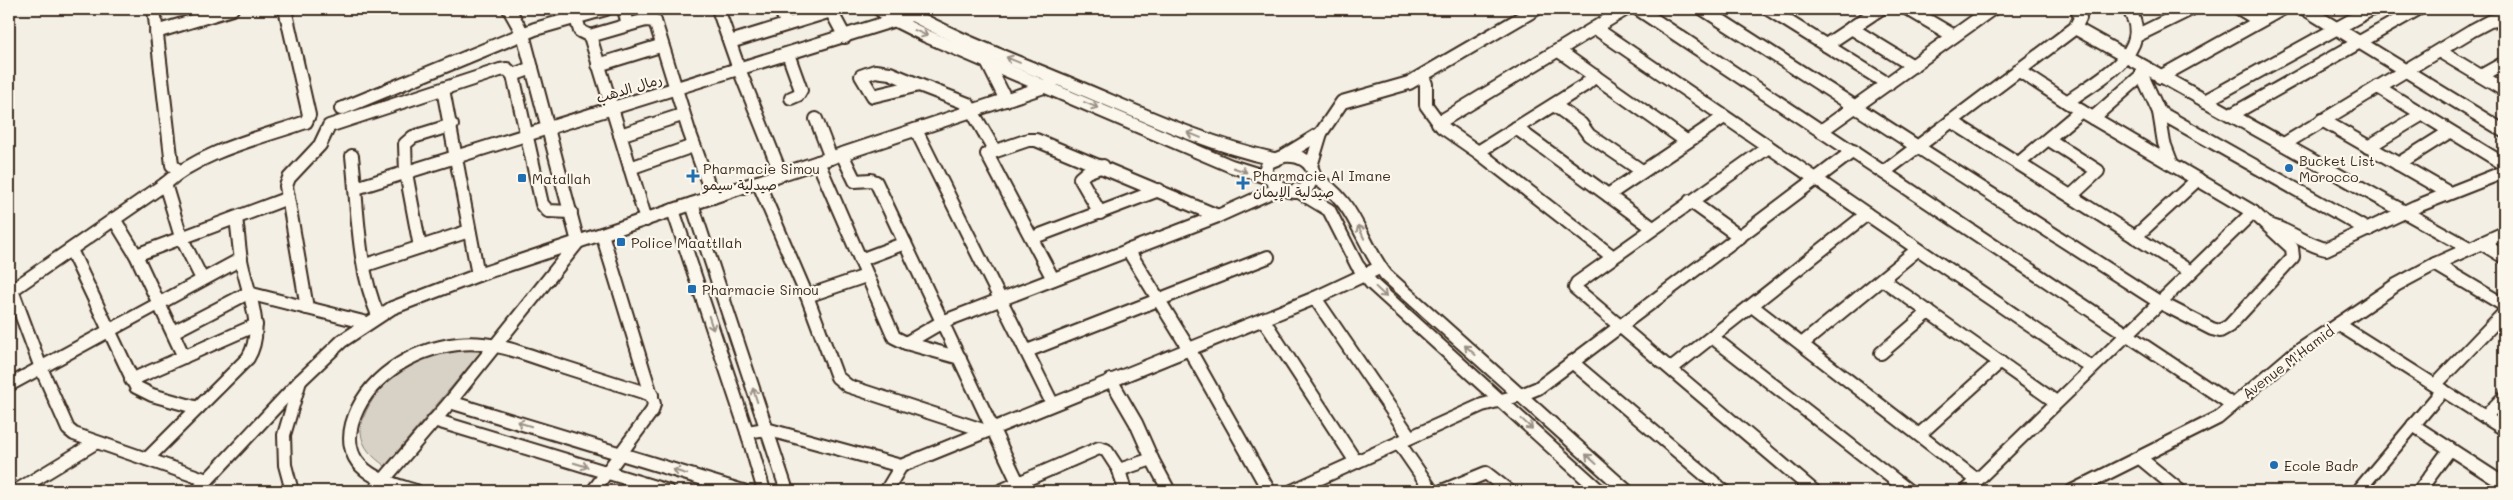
<svg xmlns="http://www.w3.org/2000/svg" width="2513" height="500" viewBox="0 0 2513 500" font-family="Mali,'Playpen Sans Arabic',sans-serif">
<rect width="100%" height="100%" fill="#f3efe4"/>
<filter id="ink" filterUnits="userSpaceOnUse"><feTurbulence type="fractalNoise" baseFrequency=".02" numOctaves="2"/><feDisplacementMap in="SourceGraphic" scale="10" xChannelSelector="R" yChannelSelector="G"/><feConvolveMatrix kernelMatrix="1 2 1 2 8 2 1 2 1" color-interpolation-filters="sRGB"/></filter>
<g filter="url(#ink)">
<!-- green -->
<path fill="#d8d1c6" stroke="#8a7e72" d="M450 346 479 349 481 352 385 466C373 457 362 448 361 432 360 406 397 365 420 355 429 351 440 349 450 346Z"/>
<g fill="none" stroke-linecap="round" stroke-linejoin="round">
<!-- minor casing -->
<g stroke="#3b2a1e" stroke-width="16">
<g id="minor">
<polyline points="154,9 172,165 179,171"/>
<polyline points="509,9 523,34 578,242"/>
<polyline points="624,9 628,25 646,20 655,21 689,131 713,197"/>
<polyline points="718,9 739,69 781,174"/>
<polyline points="780,9 787,24"/>
<polyline points="830,9 845,37"/>
<polyline points="879,9 896,21 926,36 1231,166 1266,177"/>
<path d="M902 9C954 39 1013 60 1068 83 1136 111 1202 143 1274 159"/>
<polyline points="1638,9 2233,405"/>
<polyline points="1703,9 2159,302 2212,329 2220,331 2229,326 2293,257 2292,248 2253,212 2081,111 2018,70"/>
<polyline points="1768,9 1888,84"/>
<polyline points="1908,9 1954,36"/>
<polyline points="2240,9 2258,20"/>
<polyline points="2305,9 2504,131"/>
<polyline points="576,18 580,31 590,36 646,220"/>
<polyline points="1595,28 2092,368"/>
<polyline points="1851,28 1913,66"/>
<polyline points="2075,28 2469,248"/>
<polyline points="156,32 232,9"/>
<polyline points="2138,35 2191,9"/>
<polyline points="590,36 628,25"/>
<polyline points="730,42 831,11"/>
<polyline points="1826,45 1880,9"/>
<polyline points="1559,51 1686,141"/>
<polyline points="2439,51 2504,90"/>
<polyline points="788,54 801,90 798,95 791,98"/>
<polyline points="987,62 1006,100"/>
<polyline points="598,65 660,46"/>
<polyline points="2142,66 2142,75 2159,112 2164,143 2172,164"/>
<polyline points="532,68 513,75 542,204 548,211 571,212"/>
<polygon points="875,71 890,73 919,85 873,96 861,76"/>
<polyline points="1423,76 1426,84 1426,105 1442,127 1478,152 1613,257"/>
<polyline points="2481,76 2504,63"/>
<polyline points="2160,77 2282,9"/>
<polyline points="919,85 968,104 995,151"/>
<polyline points="2378,87 2504,164"/>
<polyline points="443,89 478,275"/>
<polyline points="2205,101 2372,9"/>
<path d="M2067 102C2095 81 2158 51 2128 9"/>
<polyline points="1554,105 1581,124 1589,135 1642,171"/>
<polyline points="341,109 535,29 606,9"/>
<polyline points="2159,112 2368,230"/>
<polyline points="2231,115 2418,9"/>
<polyline points="2093,118 2142,75"/>
<polyline points="816,119 831,158"/>
<polyline points="2322,120 2449,193"/>
<polyline points="1951,121 2191,272"/>
<polyline points="1438,123 1626,9"/>
<polyline points="1516,128 1653,228"/>
<polyline points="916,130 1052,403"/>
<polyline points="1821,131 1992,9"/>
<polyline points="620,135 682,115"/>
<polyline points="2048,139 2098,171 2071,196"/>
<polyline points="2284,144 2471,31 2490,21 2504,19"/>
<polyline points="2368,147 2421,115"/>
<polyline points="1767,148 1577,283 1575,288 1814,491"/>
<polyline points="1478,152 1585,85 1595,76"/>
<polyline points="842,154 855,181 871,180 876,182 1022,491"/>
<polyline points="1285,155 1321,133"/>
<path d="M352 156C358 208 357 267 378 315"/>
<path d="M1284 156C1298 155 1310 159 1314 174 1312 177 1311 182 1309 185 1296 202 1270 185 1265 170L1269 162Z"/>
<polyline points="818,162 894,337 906,343 960,358"/>
<polyline points="2019,163 2081,111"/>
<polyline points="2398,164 2449,132"/>
<polyline points="1311,166 1321,133 1342,102 1409,83 1536,9"/>
<polyline points="630,168 693,146"/>
<polyline points="1884,172 2075,28 2080,18 2077,9"/>
<path d="M1313 177C1355 199 1359 240 1386 275L1627 491"/>
<polyline points="758,182 807,296 837,377 848,386 986,431"/>
<polyline points="165,184 181,237 202,279"/>
<polyline points="356,188 911,15"/>
<polyline points="1296,190 1329,210 1357,265 1371,283 1600,491"/>
<polyline points="1608,195 1724,117"/>
<polyline points="1690,201 1740,237"/>
<polyline points="692,204 787,491"/>
<polyline points="673,210 747,432 764,491"/>
<polyline points="1100,213 1080,178 1087,172 1103,166"/>
<polyline points="114,219 136,255 184,357"/>
<path d="M2269 225C2290 230 2306 245 2326 249L2415 207 2504 172"/>
<polyline points="2135,237 2198,179"/>
<polyline points="1032,238 1159,190"/>
<polyline points="2481,243 2504,257"/>
<polyline points="420,247 406,173 405,144 413,137 452,125"/>
<polyline points="71,250 136,387 152,395 198,408"/>
<polyline points="1128,250 1189,349 1269,491"/>
<polyline points="136,255 288,198"/>
<polyline points="860,260 905,243"/>
<polyline points="2435,264 2504,305"/>
<polyline points="366,265 469,231"/>
<polyline points="1053,279 987,154 1028,140 1036,140 1218,216"/>
<polyline points="1882,279 2056,402"/>
<polyline points="12,290 41,368 68,429 74,434 207,480"/>
<path d="M9 292 165 184C201 151 260 138 306 122L309 115 285 9"/>
<polyline points="807,296 866,276"/>
<polyline points="1315,298 1410,437"/>
<polyline points="1752,306 1977,480"/>
<polyline points="307,308 286,186 289,178 320,145 329,126 500,70 507,69 513,75"/>
<polyline points="1263,319 1356,462"/>
<polyline points="2338,324 2504,429"/>
<polyline points="173,332 248,293 367,323"/>
<polyline points="1712,337 1909,491"/>
<polyline points="906,343 942,322 1218,216 1278,189"/>
<polyline points="1802,344 1917,250"/>
<polyline points="1027,351 1268,257"/>
<polyline points="1881,353 1929,312"/>
<polyline points="1572,362 1724,491"/>
<polyline points="1671,369 1867,214"/>
<polyline points="131,380 256,325"/>
<polyline points="1111,380 1136,423 1152,459"/>
<polyline points="9,385 241,259"/>
<polyline points="2435,385 2504,313"/>
<polyline points="450,402 743,491"/>
<polyline points="2485,417 2504,397"/>
<polyline points="434,420 668,491"/>
<polyline points="2413,425 2504,484"/>
<polyline points="747,432 766,429 901,466 1315,298 1379,268"/>
<polyline points="1920,434 2000,362"/>
<polyline points="1399,443 1432,491"/>
<polyline points="2140,458 2180,491"/>
<path d="M147 459 248 358C266 329 247 291 241 260 239 247 238 232 236 218"/>
<polyline points="1119,470 1125,491"/>
<polyline points="16,491 95,443"/>
<polyline points="197,491 300,381 342,341 392,308 478,275 1041,88 1057,79"/>
<polyline points="292,491 285,465 284,435 300,381"/>
<polyline points="374,491 450,402 578,242"/>
<path d="M416 491C397 485 376 481 361 466 350 455 348 439 352 424 365 378 412 349 458 344 493 340 525 354 558 365 589 375 621 385 652 395"/>
<polyline points="593,491 652,411 654,404 602,234"/>
<polyline points="886,491 901,466"/>
<polyline points="1000,491 1099,448 1106,450 1119,470 1152,459 1169,491"/>
<polyline points="1292,491 1482,405 1521,395 1538,388 1853,151"/>
<polyline points="1442,491 1486,473 1509,491"/>
<polyline points="1966,491 2253,212"/>
<polyline points="2072,491 2218,418 2291,356 2396,285 2435,264 2504,233"/>
<polyline points="2358,491 2443,390"/>
<polyline points="2419,491 2450,449"/>
</g>
</g>
<!-- minor -->
<use href="#minor" stroke="#fbf7ec" stroke-width="12"/>
</g>
<!-- one-way arrows -->
<defs><path id="oneway-shaft" d="M-6 0H5M1.5-3L5.5 0L1.5 3" fill="none" stroke-width="1.6" stroke-linecap="round" stroke-linejoin="round" transform="scale(1.25)"/></defs>
<g stroke="#9b9085">
<use href="#oneway-shaft" transform="translate(921 33) rotate(24)"/>
<use href="#oneway-shaft" transform="translate(1013 60) rotate(-157)"/>
<use href="#oneway-shaft" transform="translate(1091 105) rotate(23)"/>
<use href="#oneway-shaft" transform="translate(1194 135) rotate(-158)"/>
<use href="#oneway-shaft" transform="translate(1240 170) rotate(19)"/>
<use href="#oneway-shaft" transform="translate(1361 232) rotate(-115)"/>
<use href="#oneway-shaft" transform="translate(1381 292) rotate(43)"/>
<use href="#oneway-shaft" transform="translate(711 323) rotate(72)"/>
<use href="#oneway-shaft" transform="translate(1470 350) rotate(-138)"/>
<use href="#oneway-shaft" transform="translate(755 395) rotate(-108)"/>
<use href="#oneway-shaft" transform="translate(524 424) rotate(-163)"/>
<use href="#oneway-shaft" transform="translate(1527 424) rotate(43)"/>
<use href="#oneway-shaft" transform="translate(1591 459) rotate(-138)"/>
<use href="#oneway-shaft" transform="translate(581 465) rotate(17)"/>
<use href="#oneway-shaft" transform="translate(680 472) rotate(-163)"/>
</g>
</g>
<!-- markers -->
<g fill="#1f6fb2" stroke="#fbf7ec" stroke-width="2">
<circle cx="2289" cy="168" r="5"/>
<path d="M690.5 168.5h5v5h5v5h-5v5h-5v-5h-5v-5h5z"/>
<rect x="517" y="173" width="10" height="10" rx="2.5"/>
<path d="M1240.5 175.5h5v5h5v5h-5v5h-5v-5h-5v-5h5z"/>
<rect x="616" y="237" width="10" height="10" rx="2.5"/>
<rect x="687" y="284" width="10" height="10" rx="2.5"/>
<circle cx="2274" cy="465" r="5"/>
</g>
<g text-anchor="middle" dominant-baseline="central" stroke-width="4.5" stroke-linejoin="round" paint-order="stroke">
<!-- street labels -->
<g font-size="14" fill="#3b2a1e" stroke="#fbf7ec">
<text transform="translate(629 88) rotate(-17)">رمال الدهب</text>
<text transform="translate(2288 362) rotate(-37)">Avenue M'Hamid</text>
</g>
<!-- poi labels -->
<g font-size="14" fill="#3b2a1e" stroke="#fbf7ec" text-anchor="start">
<text x="2299" y="160">Bucket List<tspan x="2299" dy="16">Morocco</tspan></text>
<text x="703" y="168">Pharmacie Simou<tspan x="703" dy="16">صيدلية سيمو</tspan></text>
<text x="1253" y="175">Pharmacie Al Imane<tspan x="1253" dy="16">صيدلية الإيمان</tspan></text>
<text x="532" y="178">Matallah</text>
<text x="631" y="242">Police Maattllah</text>
<text x="702" y="289">Pharmacie Simou</text>
<text x="2284" y="465">Ecole Badr</text>
</g>
</g>
<!-- margin -->
<rect width="2513" height="500" fill="none" stroke="#fbf7ec" stroke-width="30"/>
<rect x="15" y="15" width="2483" height="470" fill="none" stroke="#3b2a1e" stroke-width="2" filter="url(#ink)"/>
</svg>
